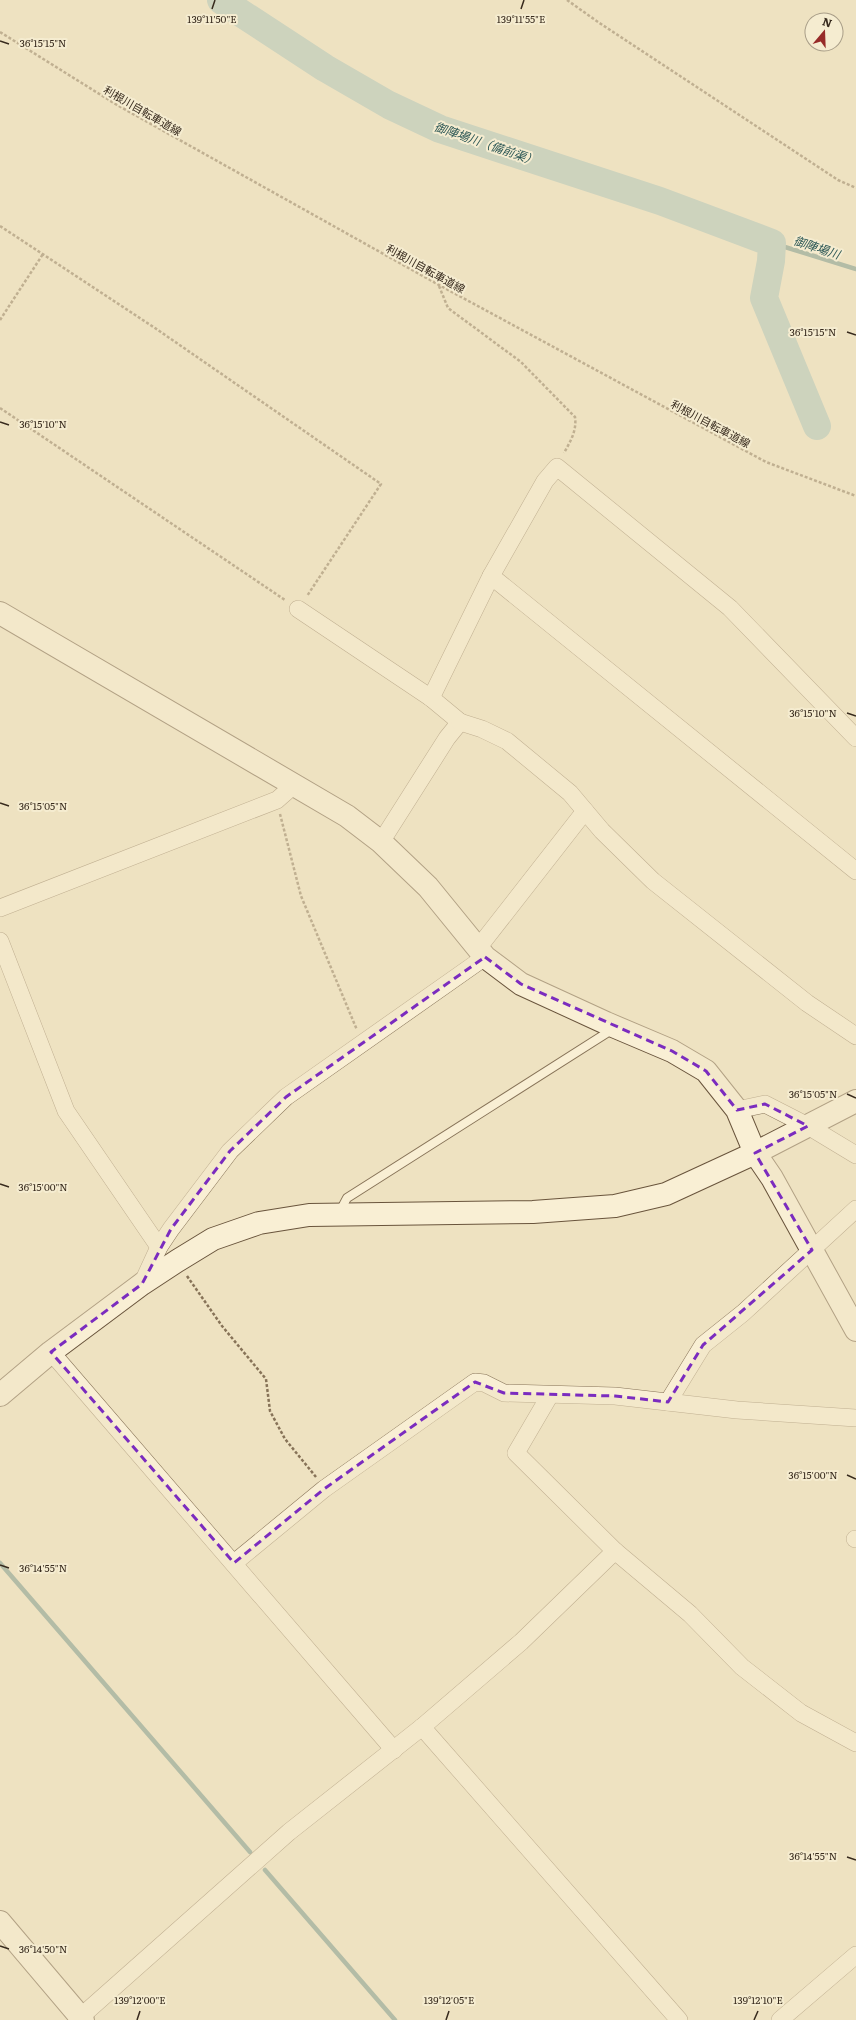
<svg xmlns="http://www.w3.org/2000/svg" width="856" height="2020" viewBox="0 0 856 2020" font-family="Literata,'Noto Sans JP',serif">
<rect width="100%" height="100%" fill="#eee2c1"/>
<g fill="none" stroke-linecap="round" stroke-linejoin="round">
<!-- stream -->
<g stroke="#6b8e86" stroke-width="4.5">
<polyline points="772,243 856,269"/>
<polyline points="0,1563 250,1852"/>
<polyline points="265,1870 395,2020"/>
</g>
<!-- river -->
<polyline stroke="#a4c0b9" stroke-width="28" points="221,0 325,68 389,105 440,129 660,201 772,243 771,261 764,298 817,426"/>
<!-- lane casing -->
<g stroke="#877358" stroke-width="10">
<polyline id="lane" points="339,1213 347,1198 613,1029"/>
</g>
<!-- street casing -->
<g stroke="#877358" stroke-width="18">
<g id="street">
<polyline points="491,576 856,871"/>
<polyline points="298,609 431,698 460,722 447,738 381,842"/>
<polyline points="431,698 491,576 545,481 557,467 730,608 856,738"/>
<polyline points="460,722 482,729 507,741 570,793 602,831 653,881 807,1003 856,1036"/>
<polyline points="0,908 277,800 294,785"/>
<polyline points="0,941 66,1111 159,1247"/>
<polyline points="478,948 585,811"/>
<polyline points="737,1110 765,1104 808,1126 856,1155"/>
<polyline points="142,1284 159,1247 171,1229 230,1151 286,1097 485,957"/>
<polyline points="51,1352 394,1750"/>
<polyline points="550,1395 516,1453 615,1551 690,1614 742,1667 801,1713 856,1743"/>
<polyline points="668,1402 703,1345 743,1313 856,1209"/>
<polyline points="855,1539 856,1539"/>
<polyline points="234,1563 324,1489 475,1382 484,1383 504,1393 615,1396 737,1410 856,1418"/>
<polyline points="422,1727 679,2020"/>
<polyline points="77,2020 289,1832 422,1727 521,1642 615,1551"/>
<polyline points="780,2020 856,1955"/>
</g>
</g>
<!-- secondary casing -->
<g stroke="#69543c" stroke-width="24">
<g id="secondary">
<polyline points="0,613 347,816 381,842 428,887 485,957 521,984 606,1023 672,1051 706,1071 737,1110 755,1153 772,1178 856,1330"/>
<polyline points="0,1395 51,1352 142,1284 177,1261 213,1239 259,1223 309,1215 533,1212 615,1206 666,1194 755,1153 856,1101"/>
<polyline points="0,1922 83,2020"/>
</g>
</g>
<!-- path -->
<g stroke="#877358" stroke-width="2.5" stroke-dasharray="3 2" stroke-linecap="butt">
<polyline points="567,0 598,22 838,180 856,188"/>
<polyline points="0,32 117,105 439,285 766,462 856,496"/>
<polyline points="0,226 155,328 381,484 307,596"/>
<path d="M439 286 448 308 521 362 575 417C577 431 570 442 564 453"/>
<polyline points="0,320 43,254"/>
<polyline points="0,408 285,600"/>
<polyline points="280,814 301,896 357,1030"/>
<polyline points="187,1276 222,1326 266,1379 270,1411 285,1439 316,1477"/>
</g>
<!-- lane -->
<use href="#lane" stroke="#f9efd4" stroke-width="8"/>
<!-- street -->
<use href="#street" stroke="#f9efd4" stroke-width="17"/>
<!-- secondary -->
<use href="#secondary" stroke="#f9efd4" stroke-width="22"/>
</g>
<!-- marked area -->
<path d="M0 0H856V2020H0ZM485 957 521 984 672 1051 706 1071 737 1110 765 1104 808 1126 755 1153 812 1250 703 1345 668 1402 615 1396 504 1393 475 1382 324 1489 234 1563 51 1352 142 1284 171 1229 230 1151 286 1097Z" fill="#eee2c1" fill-opacity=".55" fill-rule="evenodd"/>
<path fill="none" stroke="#7b2cbf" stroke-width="3" stroke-dasharray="8 5" stroke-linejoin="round" d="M485 957 521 984 672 1051 706 1071 737 1110 765 1104 808 1126 755 1153 812 1250 703 1345 668 1402 615 1396 504 1393 475 1382 324 1489 234 1563 51 1352 142 1284 171 1229 230 1151 286 1097Z"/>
<!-- ticks -->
<path fill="none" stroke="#372a1d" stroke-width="1.5" d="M212 9 215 0M521 9 524 0M0 41 9 44M847 332 856 335M0 422 9 425M847 713 856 716M0 803 9 806M847 1094 856 1098M0 1184 9 1187M847 1475 856 1479M0 1565 9 1568M847 1857 856 1860M0 1946 9 1949M137 2020 140 2011M446 2020 449 2011M754 2020 758 2011"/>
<g text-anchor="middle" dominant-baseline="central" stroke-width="4" stroke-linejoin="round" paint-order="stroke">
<!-- street labels -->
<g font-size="11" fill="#372a1d" stroke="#f5ecd0">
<text transform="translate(143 110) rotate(30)">利根川自転車道線</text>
<text transform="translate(426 268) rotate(29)">利根川自転車道線</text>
<text transform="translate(711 423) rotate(28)">利根川自転車道線</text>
</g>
<!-- water labels -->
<g font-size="12" font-style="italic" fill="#2c5755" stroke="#f5ecd0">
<text transform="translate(486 143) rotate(19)">御陣場川（備前渠）</text>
<text transform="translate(817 247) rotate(18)">御陣場川</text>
</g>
</g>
<g font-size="10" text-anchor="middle" fill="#372a1d" stroke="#f5ecd0" stroke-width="4" stroke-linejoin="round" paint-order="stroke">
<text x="212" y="23">139°11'50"E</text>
<text x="521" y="23">139°11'55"E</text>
<text x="43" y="47">36°15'15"N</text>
<text x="813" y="336">36°15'15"N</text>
<text x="43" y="428">36°15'10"N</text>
<text x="813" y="717">36°15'10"N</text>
<text x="43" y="810">36°15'05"N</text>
<text x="813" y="1098">36°15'05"N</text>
<text x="43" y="1191">36°15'00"N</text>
<text x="813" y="1479">36°15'00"N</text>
<text x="43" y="1572">36°14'55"N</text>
<text x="813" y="1860">36°14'55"N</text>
<text x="43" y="1953">36°14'50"N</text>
<text x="140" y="2004">139°12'00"E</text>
<text x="449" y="2004">139°12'05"E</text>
<text x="758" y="2004">139°12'10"E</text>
</g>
<!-- north arrow -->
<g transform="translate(824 32) rotate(19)"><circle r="19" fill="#f5ecd0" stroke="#a99e88"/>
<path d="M0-3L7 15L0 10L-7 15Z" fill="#972b28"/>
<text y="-6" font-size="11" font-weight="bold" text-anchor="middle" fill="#372a1d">N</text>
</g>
</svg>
